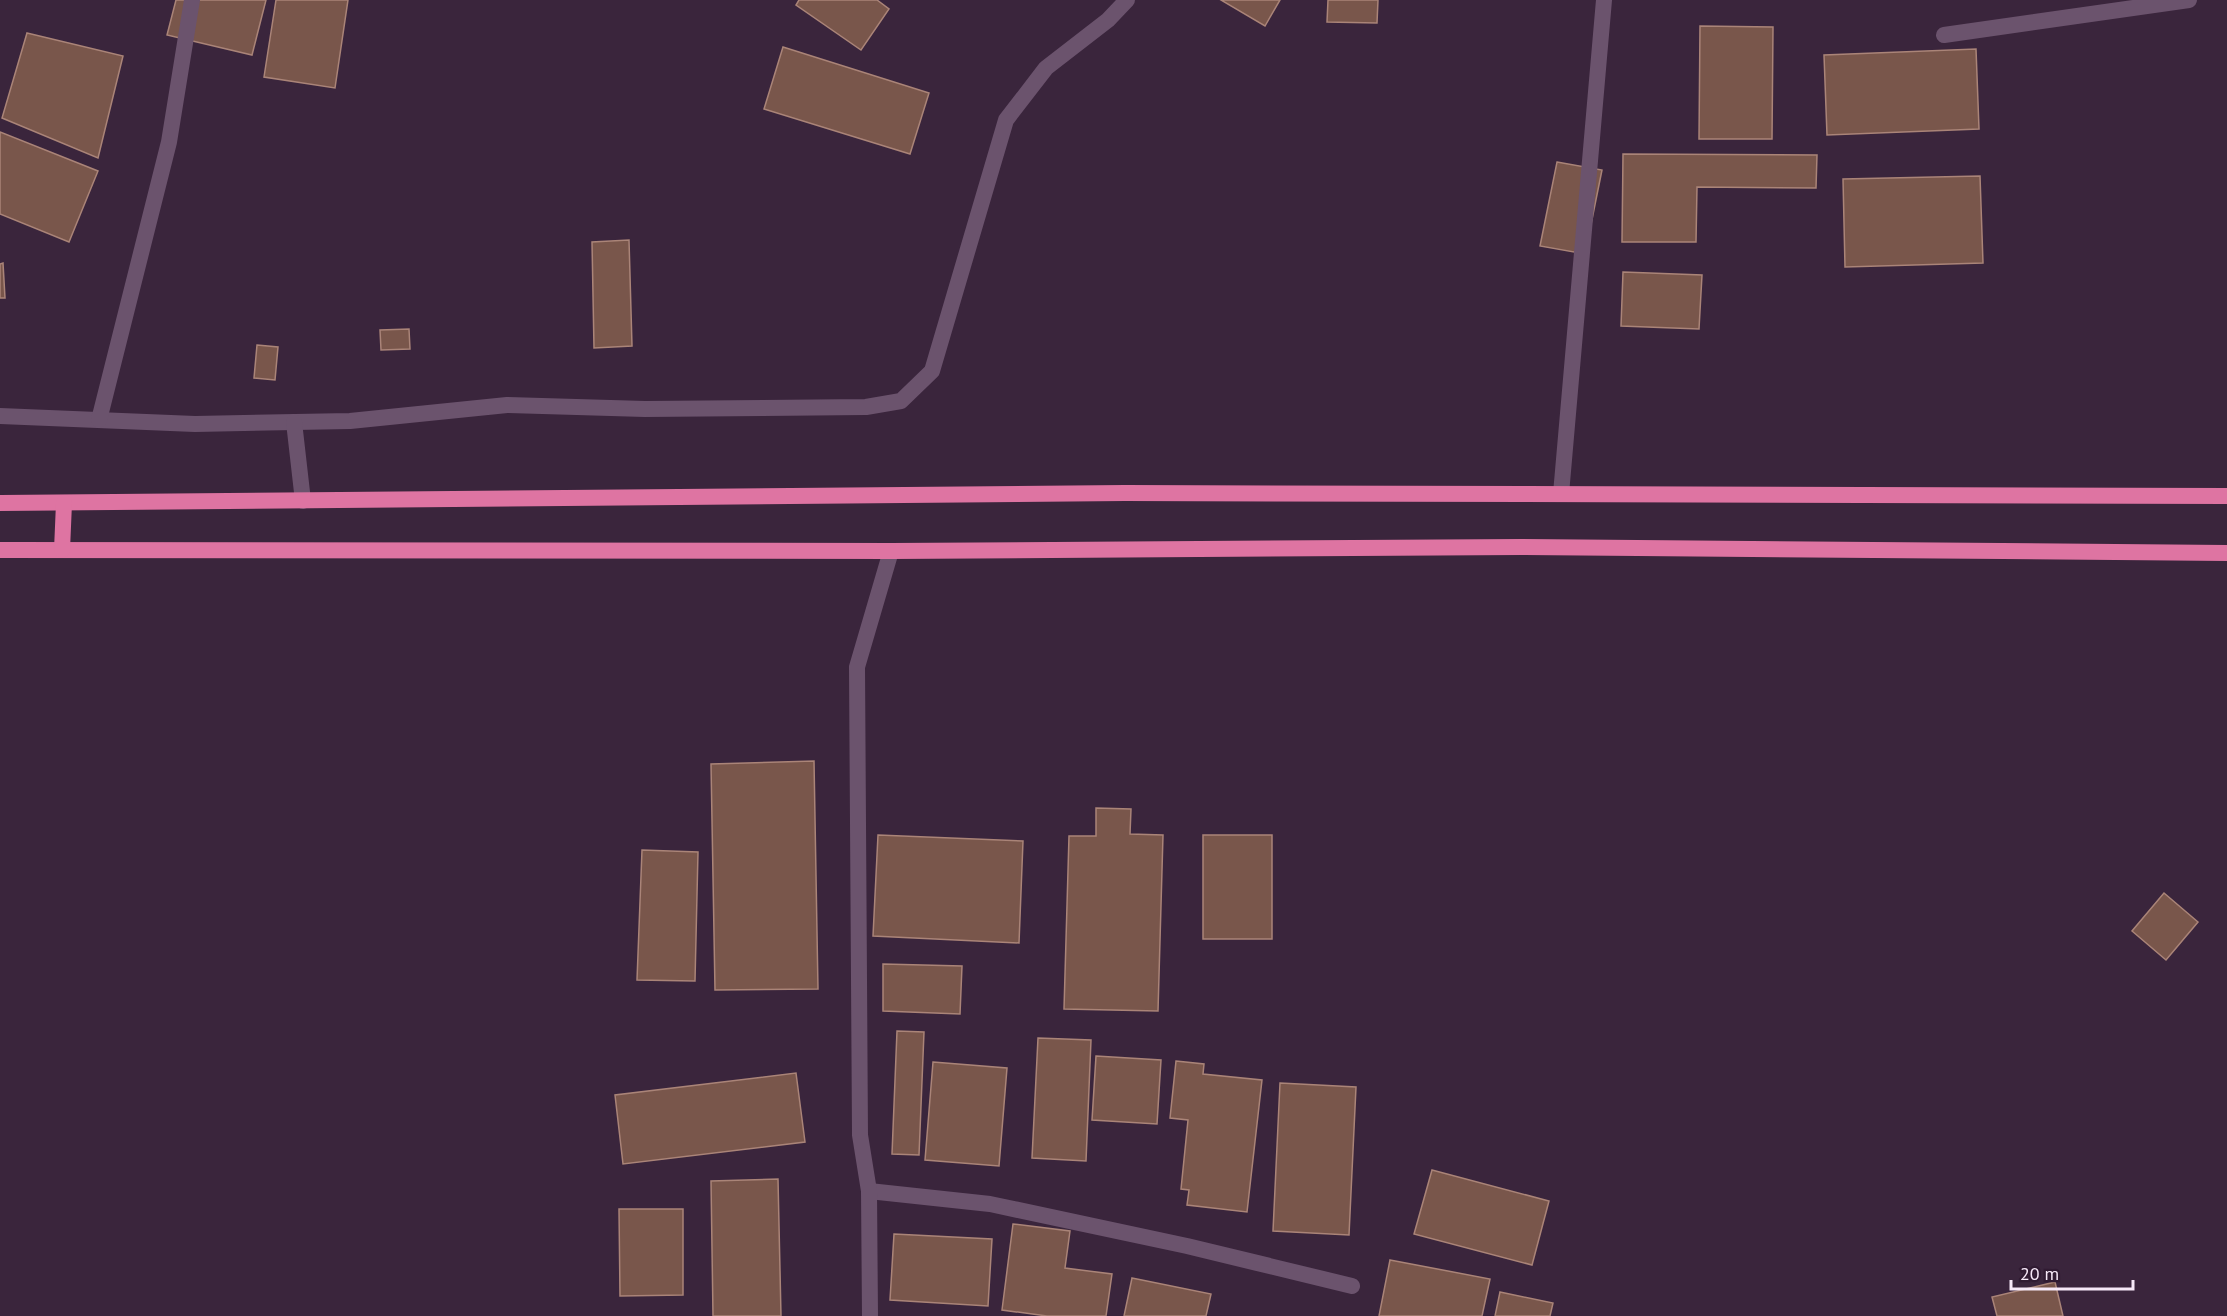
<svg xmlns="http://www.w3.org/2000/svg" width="2227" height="1316" viewBox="0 0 2227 1316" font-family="'PT Sans',sans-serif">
<rect width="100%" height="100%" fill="#3a253c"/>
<!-- building -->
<g fill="#79564b" stroke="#aa8478" stroke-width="1.5">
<polygon points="176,0 266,0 252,55 167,35"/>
<polygon points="276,0 348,0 335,88 264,77"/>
<polygon points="799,0 877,0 889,9 861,50 796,5"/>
<polygon points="1221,0 1280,0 1265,26"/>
<polygon points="1328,0 1378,0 1377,23 1327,22"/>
<polygon points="1700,26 1773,27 1772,139 1699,139"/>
<polygon points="27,33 123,56 98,158 2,118"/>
<polygon points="783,47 929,93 910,154 764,109"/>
<polygon points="1976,49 1979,129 1827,135 1824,55"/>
<polygon points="0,132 98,171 69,242 0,214"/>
<polygon points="1623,154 1817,155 1816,188 1697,187 1696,242 1622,242"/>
<polygon points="1557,162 1602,170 1585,254 1540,246"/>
<polygon points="1980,176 1983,263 1845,267 1843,179"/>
<polygon points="629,240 632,346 594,348 592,242"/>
<polygon points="3,263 5,298 0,298 0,264"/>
<polygon points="1623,272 1702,275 1699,329 1621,326"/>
<polygon points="409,329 410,349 381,350 380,330"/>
<polygon points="257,345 278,347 275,380 254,378"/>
<polygon points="814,761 818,989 715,990 711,764"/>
<polygon points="1096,808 1131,809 1130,834 1163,835 1158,1011 1064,1009 1069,836 1096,836"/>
<polygon points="878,835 1023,841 1019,943 873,936"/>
<rect x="1203" y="835" width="69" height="104"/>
<polygon points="642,850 698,852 695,981 637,980"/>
<polygon points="2164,893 2198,922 2166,960 2132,931"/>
<polygon points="883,964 962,966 960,1014 883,1011"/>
<polygon points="897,1031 924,1032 919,1155 892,1154"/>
<polygon points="1038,1038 1091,1040 1086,1161 1032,1158"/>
<polygon points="1096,1056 1161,1060 1157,1124 1092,1120"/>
<polygon points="1176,1061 1204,1064 1203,1074 1262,1080 1247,1212 1187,1205 1189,1190 1181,1189 1188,1120 1170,1118"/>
<polygon points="933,1062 1007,1068 999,1166 925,1160"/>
<polygon points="796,1073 805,1142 623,1164 615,1095"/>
<polygon points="1280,1083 1356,1087 1349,1235 1273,1231"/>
<polygon points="1432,1170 1549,1201 1532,1265 1414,1234"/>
<polygon points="778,1179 781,1316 713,1316 711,1181"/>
<polygon points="619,1209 683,1209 683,1295 620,1296"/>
<polygon points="1013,1224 1070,1231 1065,1268 1112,1274 1106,1316 1047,1316 1002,1310"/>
<polygon points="894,1234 992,1239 988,1306 890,1300"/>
<polygon points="1390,1260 1490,1279 1482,1316 1379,1316"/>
<polygon points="1132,1278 1211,1294 1206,1316 1124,1316"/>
<polygon points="2055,1282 2063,1316 1997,1316 1992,1297"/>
<polygon points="1500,1292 1553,1303 1550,1316 1495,1316"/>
</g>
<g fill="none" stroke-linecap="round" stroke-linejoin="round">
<!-- minor -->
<g stroke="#6b536d" stroke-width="16">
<polyline points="1944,35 2189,0"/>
<polyline points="0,416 195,424 350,421 507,405 645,409 866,407 901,401 932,371 1006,120 1046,68 1108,20 1127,0"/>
<polyline points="99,420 169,142 192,0"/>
<polyline points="294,422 303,501"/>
<polyline points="1561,494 1604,0"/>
<polyline points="869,1191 990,1204 1187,1246 1352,1286"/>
<polyline points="870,1316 869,1191 860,1135 857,667 891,551"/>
</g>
<!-- trunk -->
<g stroke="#de74a2" stroke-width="16">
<polyline points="0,503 1125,493 2227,496"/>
<polyline points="0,550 891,551 1521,547 2227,553"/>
<polyline points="62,550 64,503"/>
</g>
</g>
<!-- scale -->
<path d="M2011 1280v9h122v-9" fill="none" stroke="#f6e8f7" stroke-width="3"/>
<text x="2020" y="1280" font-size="18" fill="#f6e8f7" stroke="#301b32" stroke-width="4.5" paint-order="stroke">20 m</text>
</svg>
